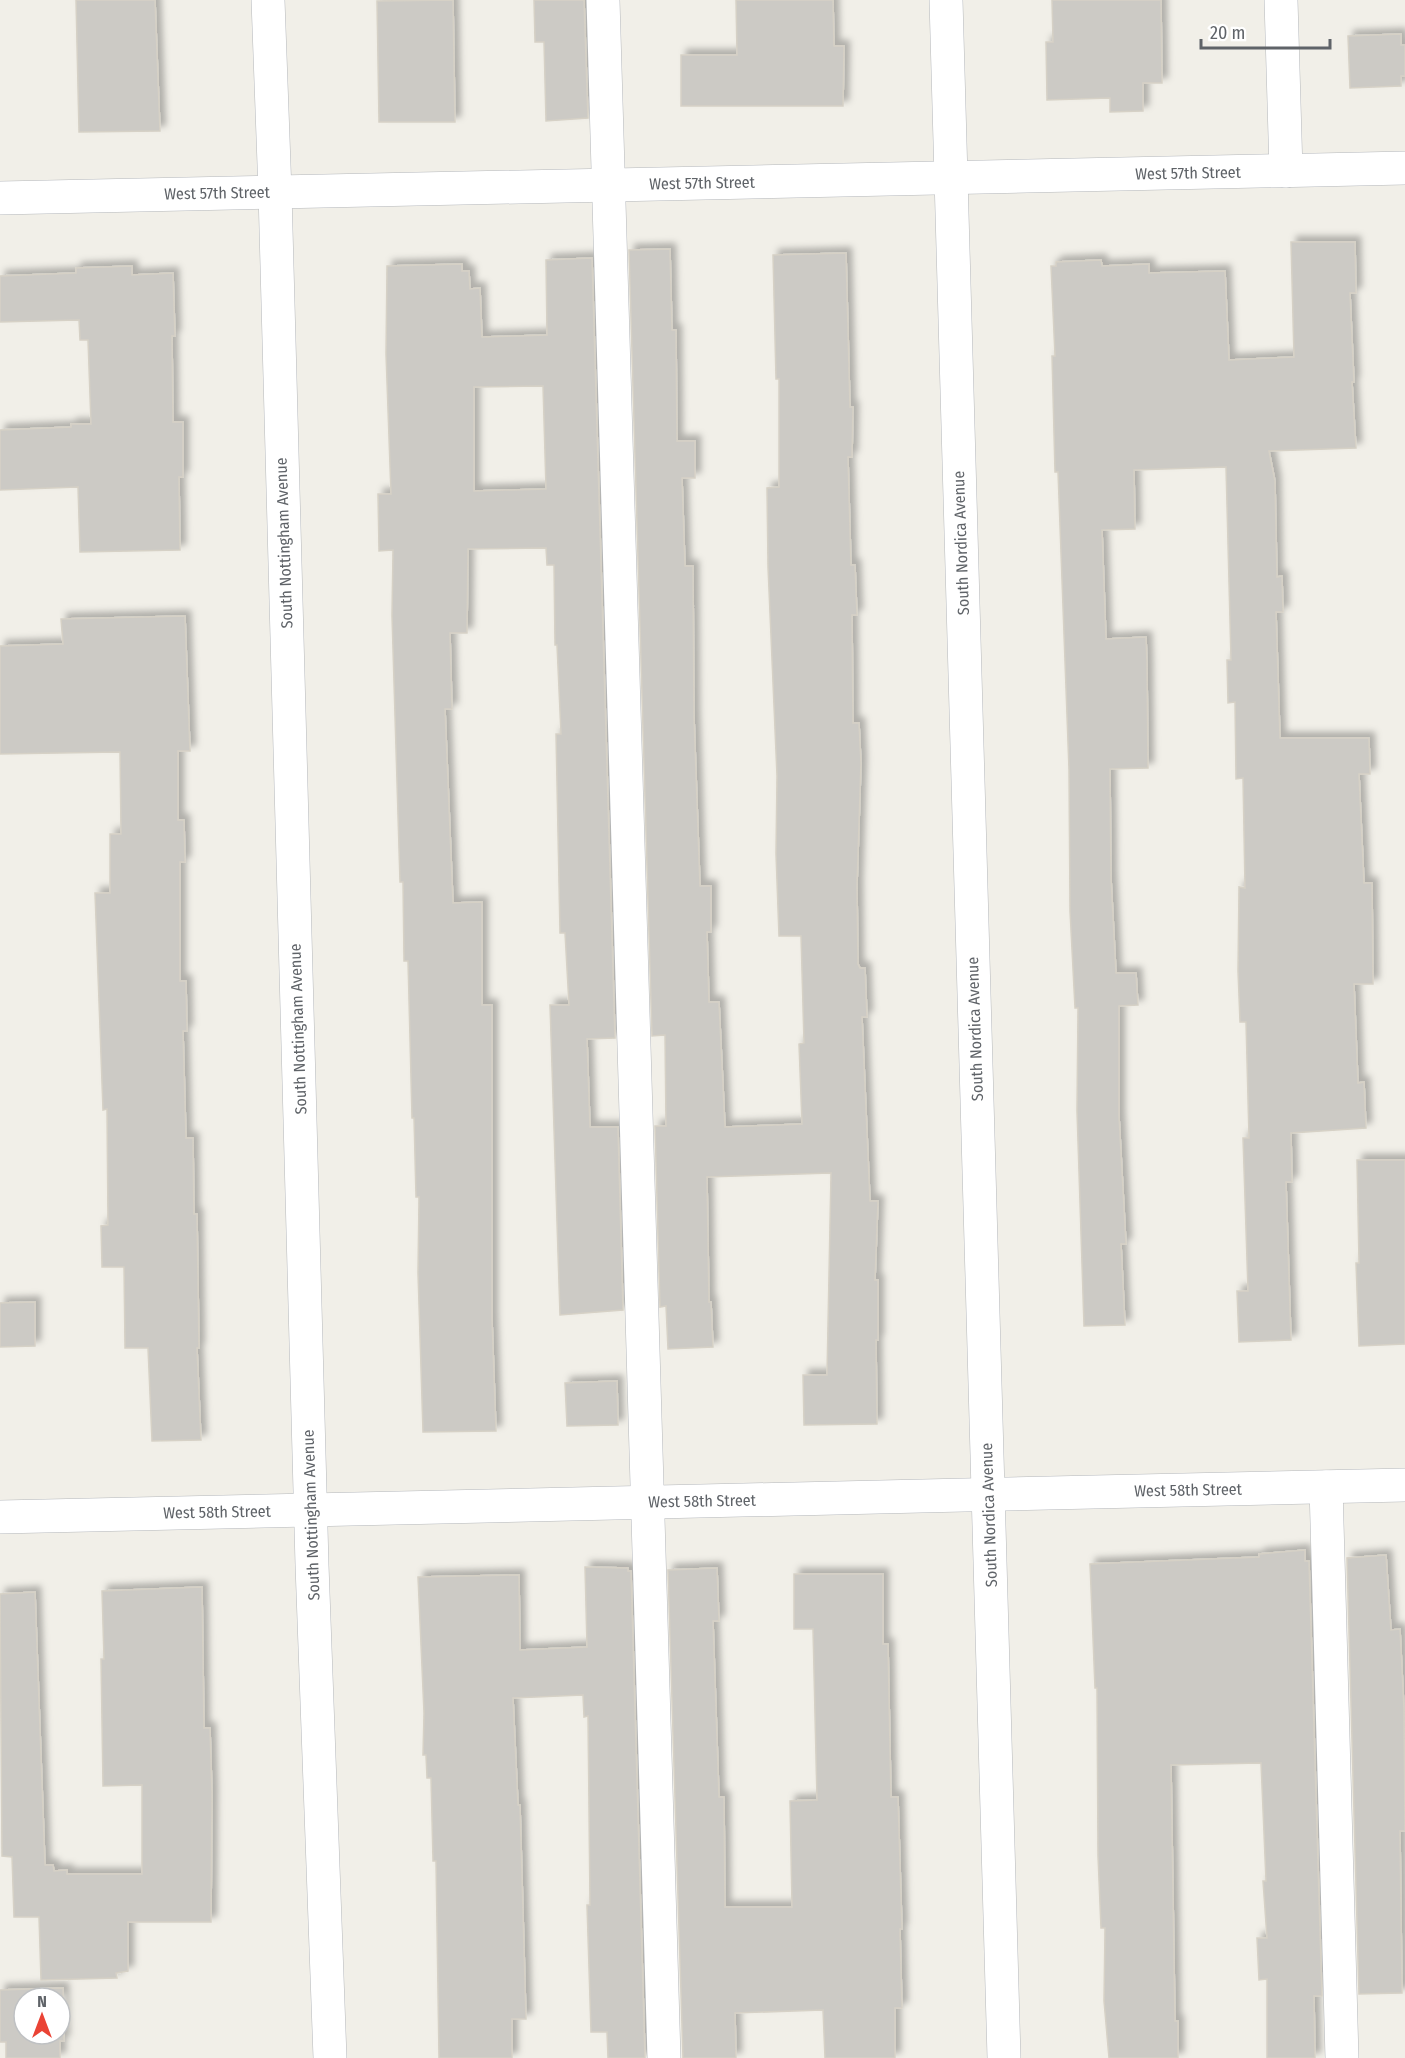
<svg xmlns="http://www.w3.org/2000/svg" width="1405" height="2058" viewBox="0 0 1405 2058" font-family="'Fira Sans Condensed',sans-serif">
<defs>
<filter id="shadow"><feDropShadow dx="5.5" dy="-5.5" stdDeviation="3" flood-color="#0004"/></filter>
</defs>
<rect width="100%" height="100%" fill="#f1efe8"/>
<!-- building -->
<g fill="#cccac5" stroke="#d6d1c6" stroke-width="1.5" fill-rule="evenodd" filter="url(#shadow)">
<polygon points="76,0 155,0 160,131 79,132"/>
<polygon points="453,0 455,122 379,122 377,1"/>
<polygon points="534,0 584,0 588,118 546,121 544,42 535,42"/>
<polygon points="736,0 833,0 834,46 844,46 843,106 681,106 681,55 737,55"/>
<polygon points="1052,0 1161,0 1162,83 1143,83 1143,111 1110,112 1110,98 1047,100 1046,42 1053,42"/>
<polygon points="1401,34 1401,45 1405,45 1405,76 1401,76 1401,86 1350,88 1348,36"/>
<polygon points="1291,242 1355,242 1356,293 1350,293 1354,382 1352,382 1356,448 1269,451 1275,481 1277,577 1282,576 1283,612 1276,612 1280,738 1369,738 1370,774 1359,774 1364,883 1372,883 1373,984 1354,984 1358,1083 1364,1082 1366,1128 1291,1133 1292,1182 1286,1182 1291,1340 1239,1342 1237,1291 1248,1291 1243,1138 1249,1138 1246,1022 1240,1022 1238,971 1239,887 1245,888 1243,778 1236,779 1235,702 1228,703 1227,660 1231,660 1226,467 1134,470 1135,529 1102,530 1106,639 1146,637 1147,663 1148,768 1110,769 1111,878 1116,973 1136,973 1138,1005 1119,1006 1119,1116 1126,1244 1121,1244 1125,1325 1084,1326 1077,1111 1078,1008 1075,1008 1070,911 1069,770 1058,472 1055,472 1052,356 1055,356 1051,266 1056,266 1056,262 1101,260 1102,266 1149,264 1149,273 1225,271 1229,360 1294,357"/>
<polygon points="670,249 672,330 676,330 677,441 695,441 695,478 682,478 685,566 693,566 694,716 700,886 711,886 711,932 707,932 709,1002 719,1002 725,1127 802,1124 799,1044 804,1043 801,936 779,936 776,854 777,776 768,567 767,488 779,487 779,379 776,379 773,255 846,253 850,407 853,407 852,457 848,457 851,565 855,565 857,615 852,615 853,723 859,723 861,763 857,886 858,964 860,968 865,968 867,1017 862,1017 870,1201 878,1201 875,1280 878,1280 878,1340 876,1340 877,1424 804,1425 803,1375 827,1375 831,1173 707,1177 709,1302 711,1302 713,1347 668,1349 666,1306 660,1307 655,1126 666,1126 665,1035 652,1036 629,250"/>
<path d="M592 258 615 1038 587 1039 590 1127H618L623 1310 560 1315 550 1005H569L565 933H560L556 734H561L557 645H555L554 565H547L546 548 468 549 467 633H450L452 709H445L453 903 482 902V1005H492V1319L496 1431 423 1432 418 1273 419 1197H416L414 1118H412L408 961H404L403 882H400L392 616 393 550 379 551 378 494H391L386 354 387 266 462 264V271H469L470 289 480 288 482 337 547 335 546 260ZM543 386 546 489 474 491V387Z"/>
<polygon points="132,266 132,275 173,273 175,336 172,336 173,422 183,422 183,477 179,477 180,550 80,552 78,487 0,490 0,430 71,427 71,424 91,424 88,340 80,340 79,320 0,322 0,276 76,273 76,268"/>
<polygon points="185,616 190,751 178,751 178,820 184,820 185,862 180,862 180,981 186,981 187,1031 183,1031 186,1138 193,1138 194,1214 197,1214 199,1348 197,1348 201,1440 152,1441 148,1348 125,1348 124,1267 102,1267 101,1226 108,1225 107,1109 103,1110 95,893 110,893 110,834 121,834 120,752 0,754 0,646 63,644 61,619"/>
<polygon points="1357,1160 1405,1160 1405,1344 1359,1346 1356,1263 1359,1263"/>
<polygon points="35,1302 35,1346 0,1347 0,1303"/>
<polygon points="617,1381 618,1425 567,1426 565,1383"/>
<polygon points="1305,1550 1305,1561 1309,1561 1322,1996 1314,1996 1315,2058 1267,2058 1267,1979 1259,1980 1257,1938 1267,1938 1263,1881 1266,1881 1261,1763 1171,1765 1175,2021 1178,2021 1178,2058 1109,2058 1104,2001 1105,1928 1101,1928 1098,1856 1097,1688 1095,1688 1090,1564 1259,1557 1259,1554"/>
<polygon points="1386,1555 1391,1630 1400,1629 1404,1709 1405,1831 1400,1831 1402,1993 1359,1994 1347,1558"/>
<polygon points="585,1567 628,1568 628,1571 631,1571 645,2058 608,2058 607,2032 591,2032 587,1905 590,1905 588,1716 584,1717 583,1695 513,1698 518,1805 520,1805 526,2019 512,2019 512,2058 439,2058 436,1861 433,1861 431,1778 427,1778 426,1755 423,1755 424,1713 418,1577 519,1575 520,1650 587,1647"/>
<polygon points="717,1568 719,1621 713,1621 719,1797 724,1797 725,1907 792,1907 790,1801 817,1800 813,1629 794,1629 794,1574 883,1574 883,1644 888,1644 891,1797 898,1797 902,1929 900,1929 902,2008 895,2008 895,2058 825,2058 823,2010 735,2013 736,2058 683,2058 668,1570"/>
<polygon points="202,1587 204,1728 210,1728 212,1794 211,1922 128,1922 128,1971 116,1973 117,1978 41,1980 39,1917 14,1917 12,1857 2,1856 0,1594 35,1592 45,1865 53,1865 54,1871 67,1870 67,1874 142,1874 142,1785 103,1786 101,1659 104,1659 102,1591"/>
<path d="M63 1988 64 2041H60V2058H6V2042H0V1990ZM24 1998H60V2034H24Z"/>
</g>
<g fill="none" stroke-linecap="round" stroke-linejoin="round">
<!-- minor casing -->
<g stroke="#b5b8bc" stroke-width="34">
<g id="minor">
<polyline points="268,0 275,192 312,1565 330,2058"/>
<polyline points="603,0 664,2058"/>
<polyline points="946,0 1004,2058"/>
<polyline points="1281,0 1286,171"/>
<polyline points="0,198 1405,168"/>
<polyline points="1326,1487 1342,2058"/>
<polyline points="0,1517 1405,1485"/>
</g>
</g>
<!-- minor -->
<use href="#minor" stroke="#fff" stroke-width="33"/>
</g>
<g text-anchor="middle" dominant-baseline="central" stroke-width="5" stroke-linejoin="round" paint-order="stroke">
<!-- street labels -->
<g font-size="16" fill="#5f6368" stroke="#fff">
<text transform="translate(1188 173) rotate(-1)">West 57th Street</text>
<text transform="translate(702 183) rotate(-1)">West 57th Street</text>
<text transform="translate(217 193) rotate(-1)">West 57th Street</text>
<text transform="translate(284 543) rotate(-92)">South Nottingham Avenue</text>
<text transform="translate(961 543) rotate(-92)">South Nordica Avenue</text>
<text transform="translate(298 1029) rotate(-92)">South Nottingham Avenue</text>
<text transform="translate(975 1029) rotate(-92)">South Nordica Avenue</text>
<text transform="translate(1188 1490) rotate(-1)">West 58th Street</text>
<text transform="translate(702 1501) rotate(-1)">West 58th Street</text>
<text transform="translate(217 1512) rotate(-1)">West 58th Street</text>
<text transform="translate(311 1515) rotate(-92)">South Nottingham Avenue</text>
<text transform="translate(989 1515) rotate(-92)">South Nordica Avenue</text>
</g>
</g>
<!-- north arrow -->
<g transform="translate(42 2016)"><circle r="28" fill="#ffffff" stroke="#bfc1c3" stroke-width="1.5"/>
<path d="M0-4.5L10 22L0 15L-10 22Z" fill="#ea4335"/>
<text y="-9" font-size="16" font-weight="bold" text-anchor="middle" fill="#5f6368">N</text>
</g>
<!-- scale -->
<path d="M1201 39v9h129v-9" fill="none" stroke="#5f6368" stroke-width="3"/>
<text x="1210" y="39" font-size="18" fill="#5f6368" stroke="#ffffff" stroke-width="4.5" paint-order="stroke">20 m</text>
</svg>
